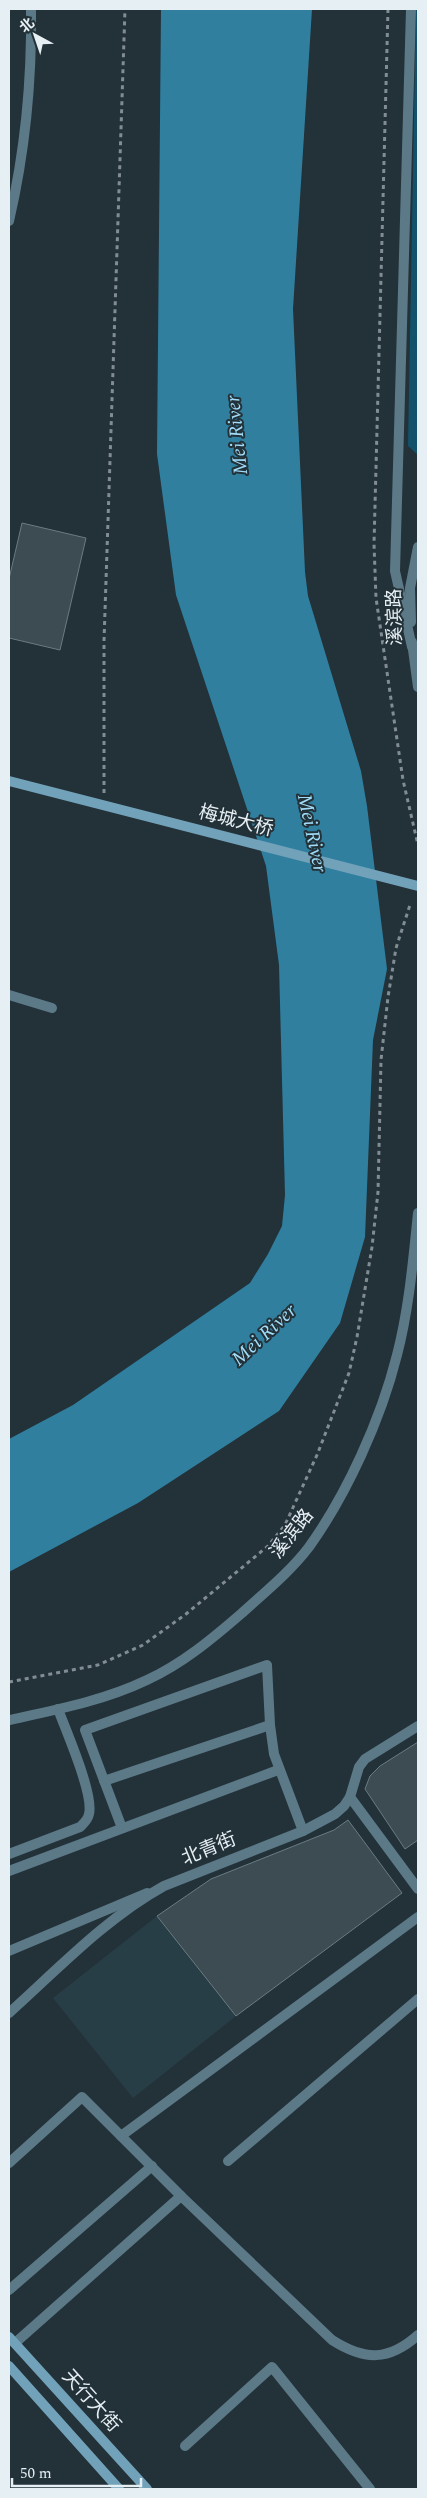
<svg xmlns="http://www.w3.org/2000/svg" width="427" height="2498" viewBox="0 0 427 2498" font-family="Spectral,'Noto Sans SC',serif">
<rect width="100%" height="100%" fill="#233138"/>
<!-- built -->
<polygon fill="#283e47" points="157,1916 236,2016 133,2098 53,1998"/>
<!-- green -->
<polygon fill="#12526a" points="416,9 418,9 418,455 408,446"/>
<!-- water -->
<polygon fill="#307f9f" points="161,9 312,9 293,309 305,572 308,596 361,771 367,806 387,969 373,1040 365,1237 340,1323 279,1411 138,1503 9,1572 9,1439 73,1405 250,1283 268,1254 282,1226 285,1195 279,965 266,866 176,595 157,454"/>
<!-- building -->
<g fill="#3d4c53" stroke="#6b7b82">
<polygon points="22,523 86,538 60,650 9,638 9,579"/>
<polygon points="418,1742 418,1840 405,1849 365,1789 370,1776 380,1766"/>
<polygon points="348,1820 402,1893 236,2016 157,1916 211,1879 334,1830"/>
</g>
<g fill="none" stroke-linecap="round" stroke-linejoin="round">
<!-- path -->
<g stroke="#828d93" stroke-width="3" stroke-dasharray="4 4" stroke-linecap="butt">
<polyline points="388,9 374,544 376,598 403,780 418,845"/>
<polyline points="104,793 104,641 125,9"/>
<polyline points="9,1682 98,1665 143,1645 186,1614 268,1546 285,1525 317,1455 349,1373 357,1337 372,1247 378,1192 381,1060 388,997 396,948 410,905"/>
</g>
<!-- service -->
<g stroke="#5b7987" stroke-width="10">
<path d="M9 1854 80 1827C84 1823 88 1820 89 1814 94 1794 66 1731 58 1709"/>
<polyline points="185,2446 272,2367 370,2489"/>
</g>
<!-- minor -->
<g stroke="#5b7987" stroke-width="10">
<polyline points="9,995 52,1008"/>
<polyline points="104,1781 270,1725"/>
<polyline points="350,1797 418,1889"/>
<polyline points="122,1828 85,1730 267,1665 270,1725 274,1754 303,1831"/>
<polyline points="9,1871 278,1770"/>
<polyline points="9,1951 147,1893"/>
<polyline points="121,2136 418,1917"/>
<polyline points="228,2161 418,1999"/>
<path d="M9 2163 82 2097 181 2196 332 2340C365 2361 389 2361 418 2335"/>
<polyline points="9,2290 152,2166"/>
<polyline points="15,2343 181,2196"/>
</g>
<!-- tertiary -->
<g stroke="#5b7987" stroke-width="10">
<polyline points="411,9 395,571 412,647"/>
<path d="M9 221C25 152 32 80 31 9"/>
<polyline points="411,622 410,588 418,547"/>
<polyline points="412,642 418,687"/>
<path d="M9 1720C55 1710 103 1701 147 1680 182 1664 212 1639 242 1613 265 1592 290 1572 309 1547 347 1494 381 1419 397 1355 409 1309 413 1261 418 1213"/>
<path d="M9 2013C58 1969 106 1918 164 1886L303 1831 335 1814 344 1806 350 1797 359 1767 365 1759 418 1726"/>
</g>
<!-- secondary -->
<g stroke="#71a2b9" stroke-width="10">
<polyline points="9,781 418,886"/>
<polyline points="9,2337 147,2489"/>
<polyline points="9,2366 119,2489"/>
</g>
</g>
<g text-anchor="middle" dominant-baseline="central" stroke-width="4" stroke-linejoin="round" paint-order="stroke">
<!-- street labels -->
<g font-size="19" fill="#e6eff4" stroke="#233138">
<text transform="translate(395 617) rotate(-91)">溪滨路</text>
<text transform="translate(236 821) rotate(14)">梅城大桥</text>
<text transform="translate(292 1534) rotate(-52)">溪滨路</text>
<text transform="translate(209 1849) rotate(-22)">北青街</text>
<text transform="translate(91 2401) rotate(48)">天行大街</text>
</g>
<!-- water labels -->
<g font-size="20" font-style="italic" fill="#a1ddf9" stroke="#233138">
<text transform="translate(237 435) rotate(-96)">Mei River</text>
<text transform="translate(312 833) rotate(78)">Mei River</text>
<text transform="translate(264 1335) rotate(-43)">Mei River</text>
</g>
</g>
<!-- border -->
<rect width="427" height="2498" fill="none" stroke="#e6eff4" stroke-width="20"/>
<!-- north arrow -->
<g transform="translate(35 35) rotate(320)" stroke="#233138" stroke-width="4" paint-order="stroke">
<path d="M0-4L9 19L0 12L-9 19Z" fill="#e6eff4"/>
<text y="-8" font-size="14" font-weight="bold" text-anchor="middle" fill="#e6eff4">北</text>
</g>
<!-- scale -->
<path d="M12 2478v8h129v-8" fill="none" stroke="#e6eff4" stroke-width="2.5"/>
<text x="20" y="2478" font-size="15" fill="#e6eff4" stroke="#233138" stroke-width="4" paint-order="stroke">50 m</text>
</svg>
